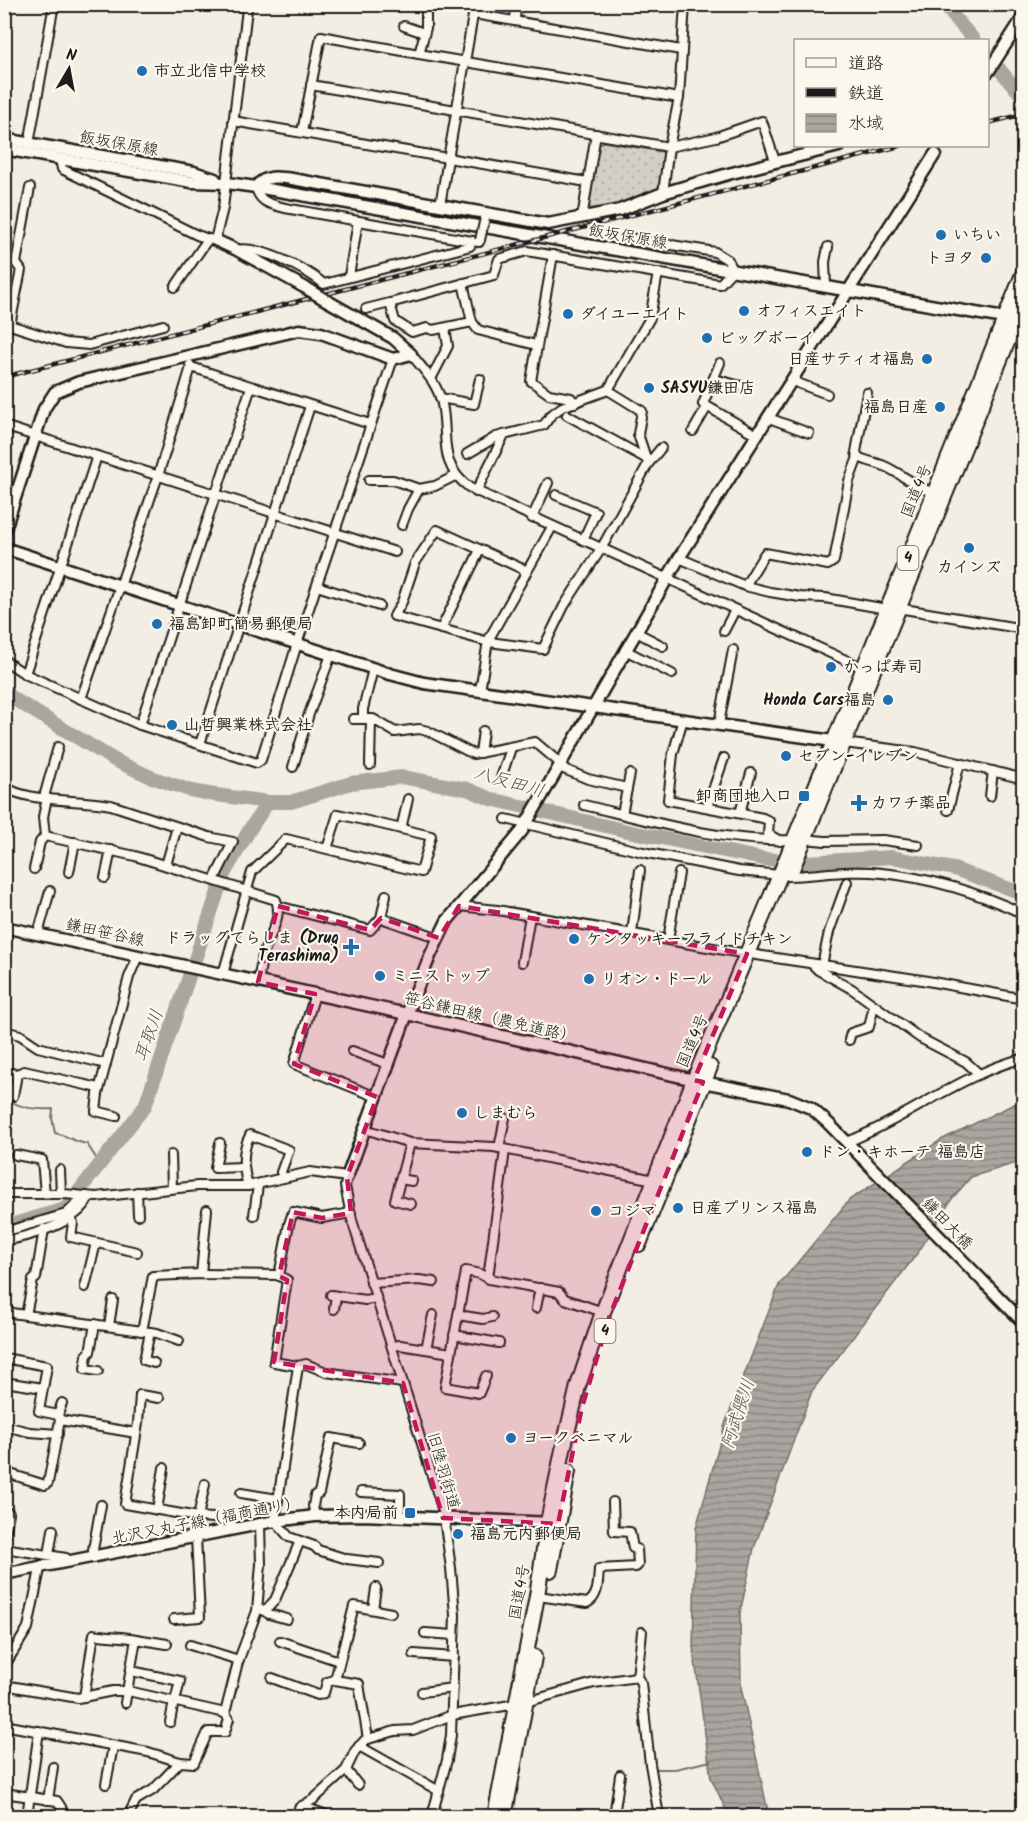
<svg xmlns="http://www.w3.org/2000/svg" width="1028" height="1821" viewBox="0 0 1028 1821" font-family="Kalam,'Klee One',sans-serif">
<defs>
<pattern id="park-dots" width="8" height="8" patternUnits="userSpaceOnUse" patternTransform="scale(1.5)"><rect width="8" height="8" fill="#d2cfc6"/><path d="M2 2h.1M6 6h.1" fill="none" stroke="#b4b1aa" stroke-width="1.8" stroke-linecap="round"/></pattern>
<pattern id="water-rules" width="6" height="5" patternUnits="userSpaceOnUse" patternTransform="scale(1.5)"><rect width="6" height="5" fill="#a9a6a0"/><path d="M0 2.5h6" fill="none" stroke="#898682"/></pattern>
</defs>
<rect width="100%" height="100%" fill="#f2eee4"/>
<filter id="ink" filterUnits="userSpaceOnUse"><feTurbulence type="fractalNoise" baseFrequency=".0167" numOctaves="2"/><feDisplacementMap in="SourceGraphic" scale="12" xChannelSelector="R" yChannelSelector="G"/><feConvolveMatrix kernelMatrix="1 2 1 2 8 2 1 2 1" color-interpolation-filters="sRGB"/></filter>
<g filter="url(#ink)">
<!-- park -->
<polygon fill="url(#park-dots)" stroke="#777671" stroke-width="1.5" points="603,142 663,152 665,155 660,191 615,208 590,212 587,209 598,145"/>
<!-- water -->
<polygon fill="url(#water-rules)" stroke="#716f6b" stroke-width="1.5" points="1023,1101 1023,1161 971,1177 951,1200 919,1251 812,1391 754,1548 740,1613 741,1687 769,1816 729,1816 711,1778 693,1646 696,1528 725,1424 779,1285 849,1200 941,1140 1014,1104"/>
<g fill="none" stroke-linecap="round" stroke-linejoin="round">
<!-- stream -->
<g stroke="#716f6b" stroke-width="2">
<path d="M4 1098C21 1108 34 1110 53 1109L52 1118 55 1133C68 1136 74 1142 87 1144L100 1164"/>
<polyline points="655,1769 675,1769 711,1761"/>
</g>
<!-- river -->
<g stroke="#a9a6a0" stroke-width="14">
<polyline points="943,4 974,40"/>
<polyline points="988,56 1024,98"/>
<polyline points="4,693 116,761 151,777 189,790 209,794 268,802 291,802 351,783 402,777 467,789 491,799 627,831 763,859 807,862 892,857 954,869 1024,894"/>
<polyline points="4,1227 65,1209 145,1106 224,874 250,829 268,802"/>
</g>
<!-- street casing -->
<g stroke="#1c1c1c" stroke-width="12">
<g id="street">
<polyline points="1022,4 1024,6"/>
<polyline points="474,14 681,50"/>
<polyline points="515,21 516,4"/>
<polyline points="404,26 424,33"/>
<polyline points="419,54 679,98"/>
<polyline points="311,85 669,147 716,137 762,121 775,161"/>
<polyline points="233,121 587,182"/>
<polyline points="302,132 321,36 419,54 426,28 426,4"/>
<polyline points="29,144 54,4"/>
<polyline points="60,159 62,169 197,235 208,239"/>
<path d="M256 187C259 203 271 204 285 208L472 241"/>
<polyline points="663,193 669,147 679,98 685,4"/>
<polyline points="440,205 475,4"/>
<polyline points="582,218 596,134"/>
<path d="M237 250C259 245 306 269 324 284L467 247 470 246 472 241 479 242 480 240"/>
<polyline points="553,255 531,381 549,394 571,398 575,403"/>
<polyline points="349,276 358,221"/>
<polyline points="463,283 472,322 478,330 536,345"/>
<polyline points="826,286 825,262 828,247"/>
<polyline points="175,287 208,239 215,240 223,208 247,9 235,4"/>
<polyline points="366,309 390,303"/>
<polyline points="472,322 433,330 427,328 412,332 395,321 390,303 494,275 499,259 527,251 720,284 733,270 728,260 715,252 628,238"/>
<polyline points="4,324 10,325 21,270 16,263 30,188"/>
<polyline points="10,325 66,343 89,345 163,325"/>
<path d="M411 354C423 369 438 384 442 404 449 438 437 464 470 488L863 668"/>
<polyline points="720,363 703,404 757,435"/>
<polyline points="190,365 191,367 370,424"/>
<polyline points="431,379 448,346 445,328"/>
<polyline points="714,379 745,387"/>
<polyline points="792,381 827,394"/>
<path d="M867 393 856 452 858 457C866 461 874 462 882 465 901 473 914 486 934 493"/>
<polyline points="440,398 474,404 480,379"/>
<polyline points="567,415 647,459"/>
<polyline points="769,418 809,433"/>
<polyline points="4,426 395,552"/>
<polyline points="693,431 707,407"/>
<polyline points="467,454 496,437 544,425 551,415 562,407 608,390 650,318 658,273"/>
<polyline points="648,464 661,448"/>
<polyline points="369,480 393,480 419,489"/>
<polyline points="476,492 504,435"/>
<polyline points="556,495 596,512 583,540"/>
<polyline points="532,518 548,483"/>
<polyline points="402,525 408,509 419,489 435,486 455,476"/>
<polyline points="679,558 745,586 770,592 800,597 825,598 887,609"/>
<polyline points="527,571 437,530 415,563 402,602 394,616 489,642 543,649 564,606 601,549 648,464 638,434 642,411 608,390"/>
<polyline points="317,586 379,606"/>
<polyline points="745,586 765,553 828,565 834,561 849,481 858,457"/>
<polyline points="898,608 1024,629"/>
<polyline points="441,629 480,550"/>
<polyline points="724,631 735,610"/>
<polyline points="636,632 663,646"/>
<polyline points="625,650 672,674"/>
<polyline points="4,660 25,674 140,725 257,763 261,760 297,644 393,359"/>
<polyline points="25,674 97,456"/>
<polyline points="480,691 487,647 490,637 552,527"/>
<polyline points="81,699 158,476 191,367"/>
<polyline points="353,719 373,719 395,732 419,729 428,731 473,754 535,742 561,764"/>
<polyline points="363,719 363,709 373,669"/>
<polyline points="683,719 673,754 668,800 763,818 769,821 768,834 780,841"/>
<polyline points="719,724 733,650"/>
<polyline points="140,725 251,387"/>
<polyline points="844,743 915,752 1024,779"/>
<polyline points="200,744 310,406"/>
<polyline points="480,753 483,731"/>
<polyline points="370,765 371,719"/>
<polyline points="293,767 309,714 331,655"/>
<polyline points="559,767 588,779 627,788"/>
<polyline points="501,778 511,748"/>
<path d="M4 786C25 803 83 799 111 805L209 837 233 842 214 880"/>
<polyline points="990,796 993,771"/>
<polyline points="44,797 58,747"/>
<path d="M47 798 43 817 45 836 135 856 276 900C283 916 269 936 264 952 261 962 260 971 258 982"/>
<path d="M584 805C650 821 725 843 793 840"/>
<polyline points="707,807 724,758"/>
<polyline points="948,810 960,763"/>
<polyline points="740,813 751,773"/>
<polyline points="622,814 630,774"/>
<polyline points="506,819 643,852 739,871 780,875"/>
<polyline points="401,829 408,799"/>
<polyline points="804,839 825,841 883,840 918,845"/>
<polyline points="166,865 177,827"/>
<polyline points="34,869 40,842 45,836"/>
<polyline points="69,872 75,842"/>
<path d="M789 876C819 875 852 869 882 873 931 878 979 893 1024 914"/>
<polyline points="105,878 111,850"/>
<polyline points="278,906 370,930 381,918 439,938"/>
<polyline points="459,906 497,910 747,954"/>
<polyline points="381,918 386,895"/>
<polyline points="632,933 640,870"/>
<polyline points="38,934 50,891"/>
<polyline points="668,940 679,873"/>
<polyline points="756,955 922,980 1024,999"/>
<polyline points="522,962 530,916"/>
<polyline points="812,964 818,970 852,989 920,1038 966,1062 978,1073"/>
<polyline points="822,965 829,932 847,882"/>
<polyline points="223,974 252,872 286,839 421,872 431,836 338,814 327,849"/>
<polyline points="315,994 294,1064 377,1097"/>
<polyline points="4,1031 20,1035 38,1047 106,1064"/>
<polyline points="849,1040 851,1033 869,1027 874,1005"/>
<polyline points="352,1051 388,1064"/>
<polyline points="4,1072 17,1074 24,1071 99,1088"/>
<polyline points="13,1096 17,1074"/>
<polyline points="116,1116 96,1111 98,1094 129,977 138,956"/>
<polyline points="365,1129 410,1143 494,1147 654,1180"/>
<path d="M847 1142C908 1118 959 1075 1024 1058"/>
<polyline points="220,1143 215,1168 243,1167"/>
<polyline points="410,1143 395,1200 411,1204"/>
<polyline points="499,1148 505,1118"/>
<polyline points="16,1155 42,1160 45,1194"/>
<polyline points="171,1155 172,1188"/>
<polyline points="60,1170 61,1194"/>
<polyline points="400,1179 412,1181"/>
<path d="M248 1186C243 1169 241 1152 250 1135L289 1150 281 1172 283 1178"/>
<polyline points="137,1192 138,1215"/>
<polyline points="4,1194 64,1194 96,1197 197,1186 248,1186 310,1172 347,1177 345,1186 352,1220 443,1511 451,1568 455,1615 451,1735 447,1760 432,1816"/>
<polyline points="254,1215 258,1185"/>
<polyline points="70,1219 73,1223 71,1237 137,1252"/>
<polyline points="4,1232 66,1214 84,1197"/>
<path d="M4 1241C30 1236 79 1223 89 1197"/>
<polyline points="201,1274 207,1210"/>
<polyline points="279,1276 289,1224 293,1212 322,1218 351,1213"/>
<polyline points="488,1278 505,1150"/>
<polyline points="371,1283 419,1280 434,1282"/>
<polyline points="85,1287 96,1243"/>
<polyline points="331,1295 365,1300 376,1298"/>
<polyline points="536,1308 540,1288"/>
<polyline points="334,1309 336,1296"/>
<polyline points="4,1312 157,1333 179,1341"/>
<polyline points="26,1315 33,1280 36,1278 44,1229"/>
<polyline points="458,1315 483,1319 492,1317"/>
<polyline points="95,1324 90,1352 87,1355 85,1369 98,1371"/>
<polyline points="109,1326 113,1300"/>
<polyline points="142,1331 153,1276 201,1274 278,1275 287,1280 274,1362 298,1366 275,1521 289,1537 314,1546 318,1550 347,1559 379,1563"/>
<polyline points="150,1332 144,1360 154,1363"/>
<polyline points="454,1335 499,1343"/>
<polyline points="392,1346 400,1345 451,1353"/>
<polyline points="426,1349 433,1315"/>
<polyline points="4,1358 47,1366 39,1411 58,1415 60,1420"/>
<polyline points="298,1366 306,1364 326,1372 403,1383"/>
<polyline points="486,1376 479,1393 445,1387 466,1271 480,1274 489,1279 559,1292 565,1299 603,1312"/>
<polyline points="4,1382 43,1388"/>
<polyline points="159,1398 140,1395 138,1423 125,1504 198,1517 228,1519 236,1529"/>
<polyline points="58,1415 62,1403"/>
<polyline points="4,1426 30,1432 58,1434"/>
<polyline points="4,1472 45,1485 48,1483 60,1420 136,1433"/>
<polyline points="361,1492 400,1494 400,1516"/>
<polyline points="241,1493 278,1499"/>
<polyline points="157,1510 164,1468"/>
<polyline points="315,1516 313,1506 315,1495 319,1493 331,1438 359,1443"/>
<polyline points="198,1517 205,1484"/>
<polyline points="4,1539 9,1513"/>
<polyline points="4,1548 66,1558 69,1562"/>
<polyline points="49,1555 53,1530"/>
<polyline points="94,1558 93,1550 101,1505"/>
<path d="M545 1597 587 1603C599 1597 598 1581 599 1569L636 1567 638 1565 637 1549 633 1548 630 1532 614 1531 613 1502"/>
<polyline points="261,1609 269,1614 287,1619"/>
<polyline points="373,1609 376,1588"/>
<polyline points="266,1610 275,1600 300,1541"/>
<polyline points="174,1619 200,1617 196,1537"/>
<polyline points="642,1632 637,1677 641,1683 650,1764 659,1816"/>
<polyline points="425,1633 454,1635"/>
<polyline points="136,1639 167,1644"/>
<polyline points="280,1641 339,1661"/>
<polyline points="190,1645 239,1660"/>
<polyline points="414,1654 454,1657"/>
<polyline points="131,1671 180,1681 175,1701"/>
<polyline points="4,1676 5,1665 28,1628 40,1569"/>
<polyline points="272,1678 318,1695 324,1693 327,1682 335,1680 359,1684 368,1739"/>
<polyline points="335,1680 354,1606 391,1613"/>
<polyline points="4,1685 78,1698 113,1691 128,1691 225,1713 238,1662 257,1611 261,1564 260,1524"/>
<polyline points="422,1692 453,1688"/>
<path d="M84 1697 94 1634C109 1637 121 1636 136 1639L125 1703"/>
<polyline points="526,1702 594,1683 637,1677"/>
<polyline points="170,1722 174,1701"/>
<polyline points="4,1725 148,1752 180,1762 194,1763 208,1732 225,1732 229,1719 225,1713"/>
<polyline points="359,1746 439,1791"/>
<polyline points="346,1770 358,1785"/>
<polyline points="106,1784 113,1746"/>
<polyline points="4,1793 57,1801 61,1807 64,1816"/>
<polyline points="48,1800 53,1767"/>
<polyline points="302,1806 329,1816"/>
<polyline points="27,1816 39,1731"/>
<polyline points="128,1816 136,1800 153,1790 180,1762"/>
<polyline points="299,1816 299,1808 314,1799 346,1770 355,1751 365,1740 395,1731 413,1730 452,1715 516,1704"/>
<polyline points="614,1816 620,1775"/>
</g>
</g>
<!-- secondary casing -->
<g stroke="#1c1c1c" stroke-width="15">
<g id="secondary">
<polyline points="988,72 1024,16"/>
<polyline points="4,139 194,172 215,179"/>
<polyline points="4,149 192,182 227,183 256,187 1004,318 1024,324"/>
<path d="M256 187C264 175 278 177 292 179L548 224 620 210 663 193 728 174 839 146"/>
<polyline points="215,240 237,250 304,287"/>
<polyline points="4,532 44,409 55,392 79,382 299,330 321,333 393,359 411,354 393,338 324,299"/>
<polyline points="4,548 390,674 424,683 840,742"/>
<polyline points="4,927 407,1014 703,1082 789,1099 811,1108 828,1123 1024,1323"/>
<polyline points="347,1177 407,1014 430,956 447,921 522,831 679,558 935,154"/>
<polyline points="4,1574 275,1521 315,1516 363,1515 553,1523"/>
</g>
</g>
<!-- highway casing -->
<g stroke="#1c1c1c" stroke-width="18">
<g id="highway">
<polyline points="792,869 1024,301"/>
<polyline points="639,1244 710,1067"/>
<polyline points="550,1570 568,1471"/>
<polyline points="505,1812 534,1657"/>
<polyline points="495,1816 537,1596 548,1522 563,1450 578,1386 603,1312 694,1080 780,875 1024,272"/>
</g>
</g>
<!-- street -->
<use href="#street" stroke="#fbf7ec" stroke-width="8"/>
<!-- secondary -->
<use href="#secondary" stroke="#fbf7ec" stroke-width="10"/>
<!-- highway -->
<use href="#highway" stroke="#fbf7ec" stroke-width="14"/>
<!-- rail casing -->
<g stroke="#1c1c1c" stroke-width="4.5">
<g id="rail">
<polyline points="988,123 1024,114"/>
<polyline points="4,377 900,146"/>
</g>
</g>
<!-- rail -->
<use href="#rail" stroke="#fbf7ec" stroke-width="2" stroke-dasharray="7" stroke-linecap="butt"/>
<!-- street-bridge casing -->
<g stroke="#1c1c1c" stroke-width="12" stroke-linecap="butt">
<polyline id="street-bridge" points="480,240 485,218"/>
</g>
<!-- secondary-bridge casing -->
<g stroke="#1c1c1c" stroke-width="15" stroke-linecap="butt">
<polyline id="secondary-bridge" points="304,287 324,299"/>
</g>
<!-- street-bridge -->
<use href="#street-bridge" stroke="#fbf7ec" stroke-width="8"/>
<!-- secondary-bridge -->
<use href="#secondary-bridge" stroke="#fbf7ec" stroke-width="10"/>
</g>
</g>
<!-- marked area -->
<path fill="#c2185b" fill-opacity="0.2" stroke="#c2185b" stroke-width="4.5" stroke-dasharray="12 8" stroke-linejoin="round" d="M278 906 370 930 381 918 439 938 459 906 747 954 694 1080 703 1082 610 1315 582 1407 558 1524 443 1518 403 1383 274 1362 287 1280 279 1276 293 1212 322 1218 351 1213 347 1177 377 1097 294 1064 315 994 258 982Z"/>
<!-- markers -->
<g fill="#1f6fb2" stroke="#fbf7ec" stroke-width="2">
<circle cx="142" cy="71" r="6"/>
<circle cx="941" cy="235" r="6"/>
<circle cx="986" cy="258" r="6"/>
<circle cx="744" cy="311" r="6"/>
<circle cx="568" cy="314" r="6"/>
<circle cx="707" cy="338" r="6"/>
<circle cx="927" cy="359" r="6"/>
<circle cx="649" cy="388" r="6"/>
<circle cx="940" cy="407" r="6"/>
<circle cx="969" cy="548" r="6"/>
<circle cx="157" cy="624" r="6"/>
<circle cx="831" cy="667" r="6"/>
<circle cx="888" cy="700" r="6"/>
<circle cx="172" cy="725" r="6"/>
<circle cx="786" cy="756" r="6"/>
<rect x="798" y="790" width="12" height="12" rx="3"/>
<path d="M856 794h6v6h6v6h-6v6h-6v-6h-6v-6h6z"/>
<circle cx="574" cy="939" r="6"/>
<path d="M348 938h6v6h6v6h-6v6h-6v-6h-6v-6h6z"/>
<circle cx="380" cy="976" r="6"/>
<circle cx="589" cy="979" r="6"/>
<circle cx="462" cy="1113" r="6"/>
<circle cx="807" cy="1152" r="6"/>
<circle cx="678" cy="1208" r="6"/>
<circle cx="596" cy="1211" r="6"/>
<circle cx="511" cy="1438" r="6"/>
<rect x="404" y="1507" width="12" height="12" rx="3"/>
<circle cx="458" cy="1534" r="6"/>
</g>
<g text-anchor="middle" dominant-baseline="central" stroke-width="4.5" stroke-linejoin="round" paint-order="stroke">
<!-- shield labels -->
<g fill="#fbf7ec" stroke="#5f5e5a" stroke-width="1.5">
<rect x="897.5" y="546" width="21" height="24" rx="4.5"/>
<rect x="594.5" y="1319" width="21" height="24" rx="4.5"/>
</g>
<g font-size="15" font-weight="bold" fill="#1c1c1c">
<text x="908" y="558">4</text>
<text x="605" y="1331">4</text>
</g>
<!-- poi labels -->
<g font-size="16" font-weight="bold" fill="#1c1c1c" stroke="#fbf7ec" text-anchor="start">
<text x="154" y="71">市立北信中学校</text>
<text x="953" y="235">いちい</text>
<text x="974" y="258" text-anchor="end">トヨタ</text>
<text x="756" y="311">オフィスエイト</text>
<text x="580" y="314">ダイユーエイト</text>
<text x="719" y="338">ビッグボーイ</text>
<text x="915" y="359" text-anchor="end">日産サティオ福島</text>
<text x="661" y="388">SASYU鎌田店</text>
<text x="928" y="407" text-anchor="end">福島日産</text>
<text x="969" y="567" text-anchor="middle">カインズ</text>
<text x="169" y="624">福島卸町簡易郵便局</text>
<text x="843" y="667">かっぱ寿司</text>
<text x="876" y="700" text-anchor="end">Honda Cars福島</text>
<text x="184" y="725">山哲興業株式会社</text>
<text x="798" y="756">セブン-イレブン</text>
<text x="792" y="796" text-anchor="end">卸商団地入口</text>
<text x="871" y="803">カワチ薬品</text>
<text x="339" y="938" text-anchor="end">ドラッグてらしま (Drug<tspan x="339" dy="18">Terashima)</tspan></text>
<text x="586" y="939">ケンタッキーフライドチキン</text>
<text x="392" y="976">ミニストップ</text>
<text x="601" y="979">リオン・ドール</text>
<text x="474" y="1113">しまむら</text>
<text x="819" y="1152">ドン・キホーテ 福島店</text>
<text x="690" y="1208">日産プリンス福島</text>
<text x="608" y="1211">コジマ</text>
<text x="523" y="1438">ヨークベニマル</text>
<text x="398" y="1513" text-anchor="end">本内局前</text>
<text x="470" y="1534">福島元内郵便局</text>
</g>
<!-- street labels -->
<g font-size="16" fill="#1c1c1c" stroke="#fbf7ec">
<text transform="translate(119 144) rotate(10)">飯坂保原線</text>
<text transform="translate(628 237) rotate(10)">飯坂保原線</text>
<text transform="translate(917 491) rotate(-68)">国道4号</text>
<text transform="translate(105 933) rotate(12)">鎌田笹谷線</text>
<text transform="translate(490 1018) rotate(13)">笹谷鎌田線（農免道路）</text>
<text transform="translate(693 1041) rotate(-67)">国道4号</text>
<text transform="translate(947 1224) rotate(46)">鎌田大橋</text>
<text transform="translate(443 1471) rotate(74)">旧陸羽街道</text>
<text transform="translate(206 1521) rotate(-11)">北沢又丸子線（福商通り）</text>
<text transform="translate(520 1592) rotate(-80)">国道4号</text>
</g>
<!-- water labels -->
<g font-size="18" font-style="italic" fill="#545351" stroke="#fbf7ec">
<text transform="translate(509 783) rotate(16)">八反田川</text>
<text transform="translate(150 1036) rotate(-71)">耳取川</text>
<text transform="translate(739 1414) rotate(-72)">阿武隈川</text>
</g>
</g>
<!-- margin -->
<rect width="1028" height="1821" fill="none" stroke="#fbf7ec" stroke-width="24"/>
<rect x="12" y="12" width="1004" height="1797" fill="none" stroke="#1c1c1c" stroke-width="2" filter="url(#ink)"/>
<!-- legend -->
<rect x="794" y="39" width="195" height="108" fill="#fbf7ec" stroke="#a29f99" stroke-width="1.5"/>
<rect x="806" y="58" width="30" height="9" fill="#fbf7ec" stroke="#a29f99" stroke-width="1.5"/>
<text x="848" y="69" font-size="18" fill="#1c1c1c">道路</text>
<rect x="806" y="88" width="30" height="9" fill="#1c1c1c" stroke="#a29f99" stroke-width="1.5"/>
<text x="848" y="99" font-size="18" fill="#1c1c1c">鉄道</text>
<rect x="806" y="114" width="30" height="18" fill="url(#water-rules)" stroke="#a29f99" stroke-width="1.5"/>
<text x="848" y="129" font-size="18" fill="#1c1c1c">水域</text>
<!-- north arrow -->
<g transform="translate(69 69) rotate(10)" stroke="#fbf7ec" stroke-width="4.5" paint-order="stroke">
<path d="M0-4.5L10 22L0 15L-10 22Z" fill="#1c1c1c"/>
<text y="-9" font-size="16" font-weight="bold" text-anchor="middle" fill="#1c1c1c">N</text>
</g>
</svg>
